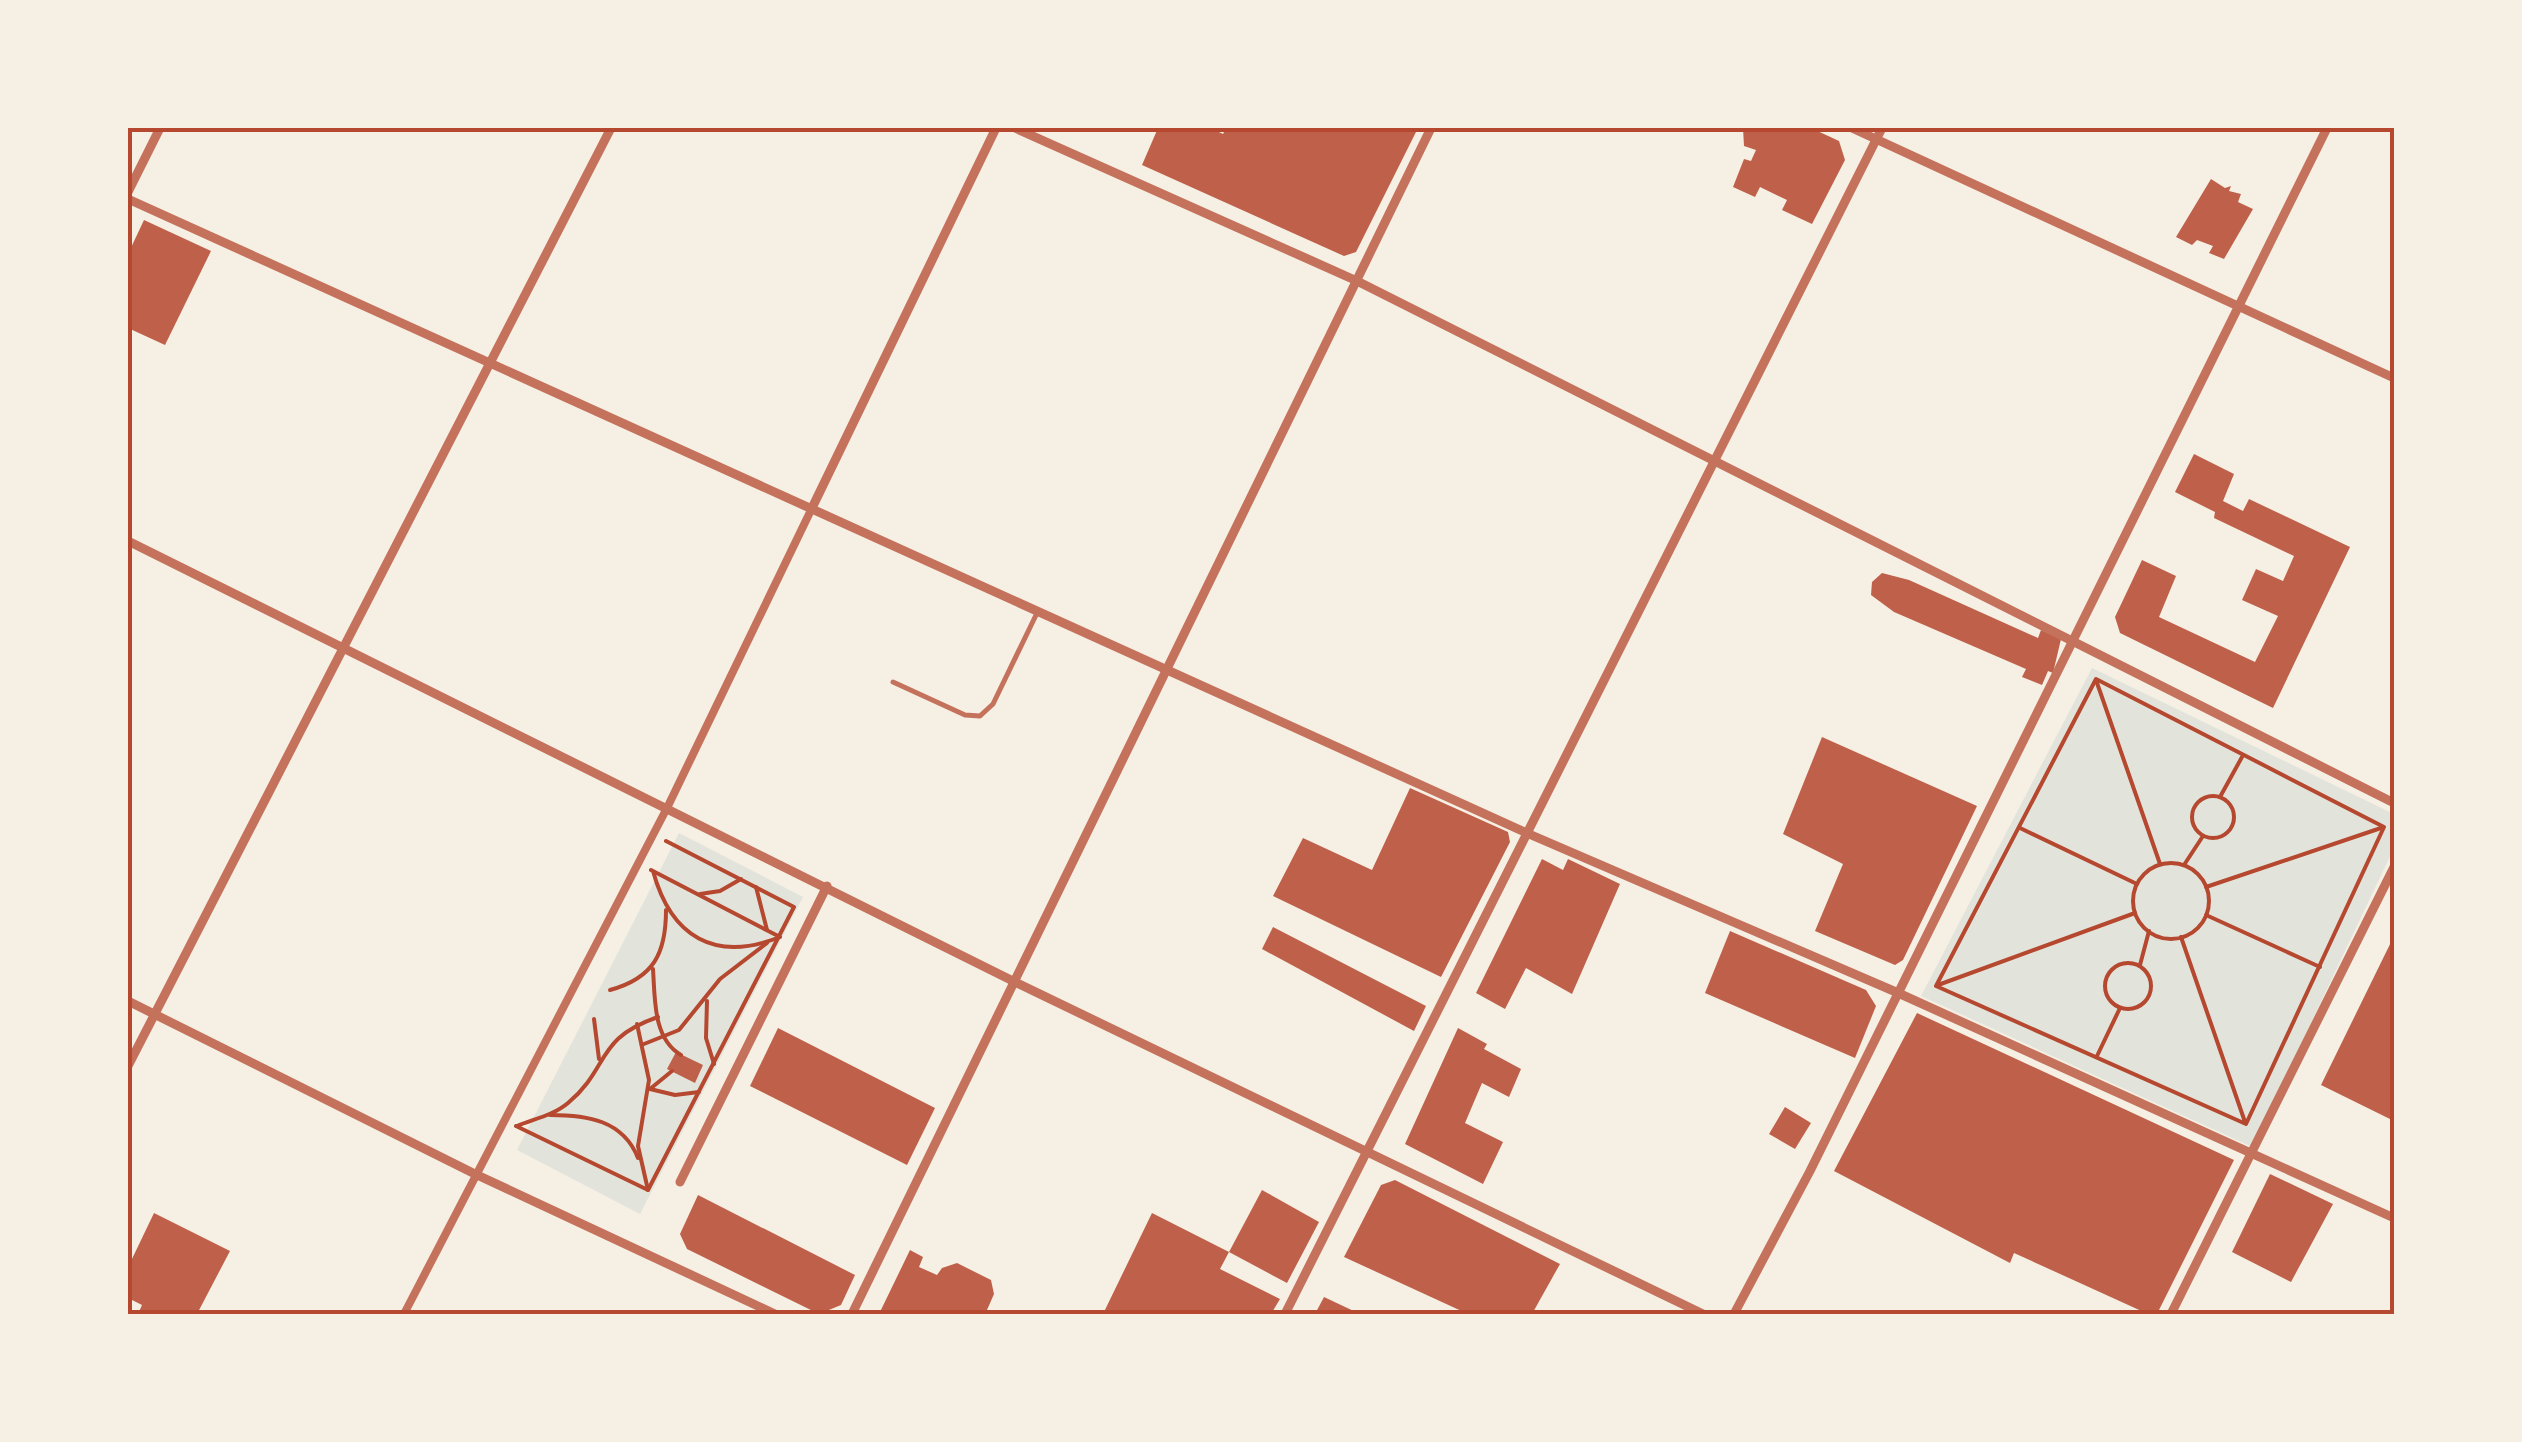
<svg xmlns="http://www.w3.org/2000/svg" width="2522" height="1442" viewBox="0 0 2522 1442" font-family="'PT Serif',serif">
<rect width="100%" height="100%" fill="#f6efe4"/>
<!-- green -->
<g fill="#e2e4dc">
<polygon points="2092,668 2394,814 2394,848 2252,1147 1921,996"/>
<polygon points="679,833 803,897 640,1214 517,1150"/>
</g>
<!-- building -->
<g fill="#bf614a">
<polygon points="1158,128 1211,128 1223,134 1226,128 1418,128 1356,252 1344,256 1142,165"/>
<polygon points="1743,128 1811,128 1839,141 1845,160 1812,224 1782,210 1787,200 1760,187 1755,197 1733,187 1744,159 1751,161 1756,150 1744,146"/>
<polygon points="2211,179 2225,188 2231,186 2229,191 2241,194 2238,202 2253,209 2224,259 2209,253 2213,246 2197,240 2192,245 2176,237"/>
<polygon points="144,220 211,251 165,345 128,328 128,254"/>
<polygon points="2194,454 2234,474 2223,501 2243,511 2249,499 2350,547 2273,708 2120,633 2115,617 2142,560 2176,576 2159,617 2255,662 2278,616 2242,600 2256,569 2283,581 2294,556 2214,518 2215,512 2175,492"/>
<polygon points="1882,573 1909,580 2038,638 2041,630 2061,639 2053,673 2048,671 2042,685 2022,677 2026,669 1894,612 1871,595 1872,582"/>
<polygon points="1822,737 1977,806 1903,960 1895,965 1815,931 1843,864 1783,834"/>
<polygon points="1410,788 1508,832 1510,842 1441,977 1273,896 1303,838 1372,870"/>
<polygon points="1542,859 1563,870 1568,859 1620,884 1572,994 1526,968 1505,1009 1476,993"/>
<polygon points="1273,927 1426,1006 1414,1031 1262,949"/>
<polygon points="1730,931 1866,990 1876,1006 1855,1058 1705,993"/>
<polygon points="2394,936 2394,1121 2321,1085"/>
<polygon points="1917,1013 2234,1160 2157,1314 2148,1314 2014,1253 2010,1263 1834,1171"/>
<polygon points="778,1028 935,1108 907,1165 750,1086"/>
<polygon points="1458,1028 1487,1044 1484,1049 1521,1069 1509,1097 1482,1083 1465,1123 1503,1142 1483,1184 1405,1144"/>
<polygon points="676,1052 703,1065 695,1083 667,1069"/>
<polygon points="1785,1107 1811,1123 1795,1149 1769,1134"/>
<polygon points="2270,1174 2333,1204 2291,1282 2232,1252"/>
<polygon points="1395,1180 1560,1264 1532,1314 1468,1314 1344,1257 1381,1185"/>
<polygon points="1262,1190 1319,1222 1287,1283 1229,1252"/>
<polygon points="698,1195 855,1275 841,1305 819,1314 687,1249 680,1234"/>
<polygon points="154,1213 230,1251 197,1314 138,1314 142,1305 128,1298 128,1259 131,1261"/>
<polygon points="1152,1213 1229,1252 1220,1269 1280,1299 1271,1314 1103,1314"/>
<polygon points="910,1250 923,1257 919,1267 937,1275 942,1268 957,1263 991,1280 994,1294 987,1310 995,1314 879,1314"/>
<polygon points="1324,1297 1360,1314 1315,1314"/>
</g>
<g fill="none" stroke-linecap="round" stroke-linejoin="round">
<!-- path -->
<g stroke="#b5482f" stroke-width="4">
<polygon points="2096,679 2384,827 2246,1124 1936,986"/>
<polyline points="2096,680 2160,864"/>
<circle cx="2213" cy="817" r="21"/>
<polyline points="2220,797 2242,757"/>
<polyline points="2020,828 2137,884"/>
<circle cx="2171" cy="901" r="38"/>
<polyline points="2184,865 2203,836"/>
<path d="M651 870 780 937C715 963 671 937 653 871"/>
<polyline points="756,887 767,930"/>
<polyline points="2206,887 2381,828"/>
<polyline points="700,894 720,891 741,879"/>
<polyline points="2206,915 2320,967"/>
<polyline points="2181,937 2245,1122"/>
<circle cx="2128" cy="986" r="23"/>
<polyline points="2140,965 2149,931"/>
<path d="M653 969C655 999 653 1039 681 1055"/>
<polyline points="1938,985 2135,913"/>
<path d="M610 990C654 978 666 953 666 910"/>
<polyline points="707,1001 706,1038 714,1064"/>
<polyline points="594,1019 599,1059"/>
<polyline points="637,1024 649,1080 638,1146 648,1190"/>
<polyline points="644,1044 679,1030 720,979 767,943"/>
<polyline points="2097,1056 2120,1008"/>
<polyline points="650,1089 675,1095 699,1092"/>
<polyline points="650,1089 672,1071"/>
<path d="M550 1115C587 1115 623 1120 638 1158"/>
<polyline points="516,1126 648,1190 794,907 666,841"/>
<path d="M517 1126C534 1119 554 1115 568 1103 610 1068 595 1038 658 1017"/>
</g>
<!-- service -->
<polyline stroke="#c5725c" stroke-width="5" points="893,682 965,715 980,716 993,704 1037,613"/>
<!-- pedestrian -->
<polyline stroke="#c5725c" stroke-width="8" points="404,1314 668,806 812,508"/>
<!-- minor -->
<g stroke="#c5725c" stroke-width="9">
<polyline points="1015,128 1357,281 2394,803"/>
<polyline points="1852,128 2394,378"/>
<polyline points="128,192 160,128"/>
<polyline points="128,199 1529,834 1896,992 2394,1218"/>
<polyline points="812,508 996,128"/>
<polyline points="128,541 1015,982 1703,1314"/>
<polyline points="128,1001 475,1174 775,1314"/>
<polyline points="128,1066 611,128"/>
<polyline points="680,1182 827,886"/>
<polyline points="852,1314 1431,128"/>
<polyline points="1285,1314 1882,128"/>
<polyline points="1734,1314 1810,1171 2327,128"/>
<polyline points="2171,1314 2394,867"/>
</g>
</g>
<!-- border -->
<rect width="2522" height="1442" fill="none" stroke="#f6efe4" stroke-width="260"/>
<rect x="130" y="130" width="2262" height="1182" fill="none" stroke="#b5482f" stroke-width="4"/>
</svg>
